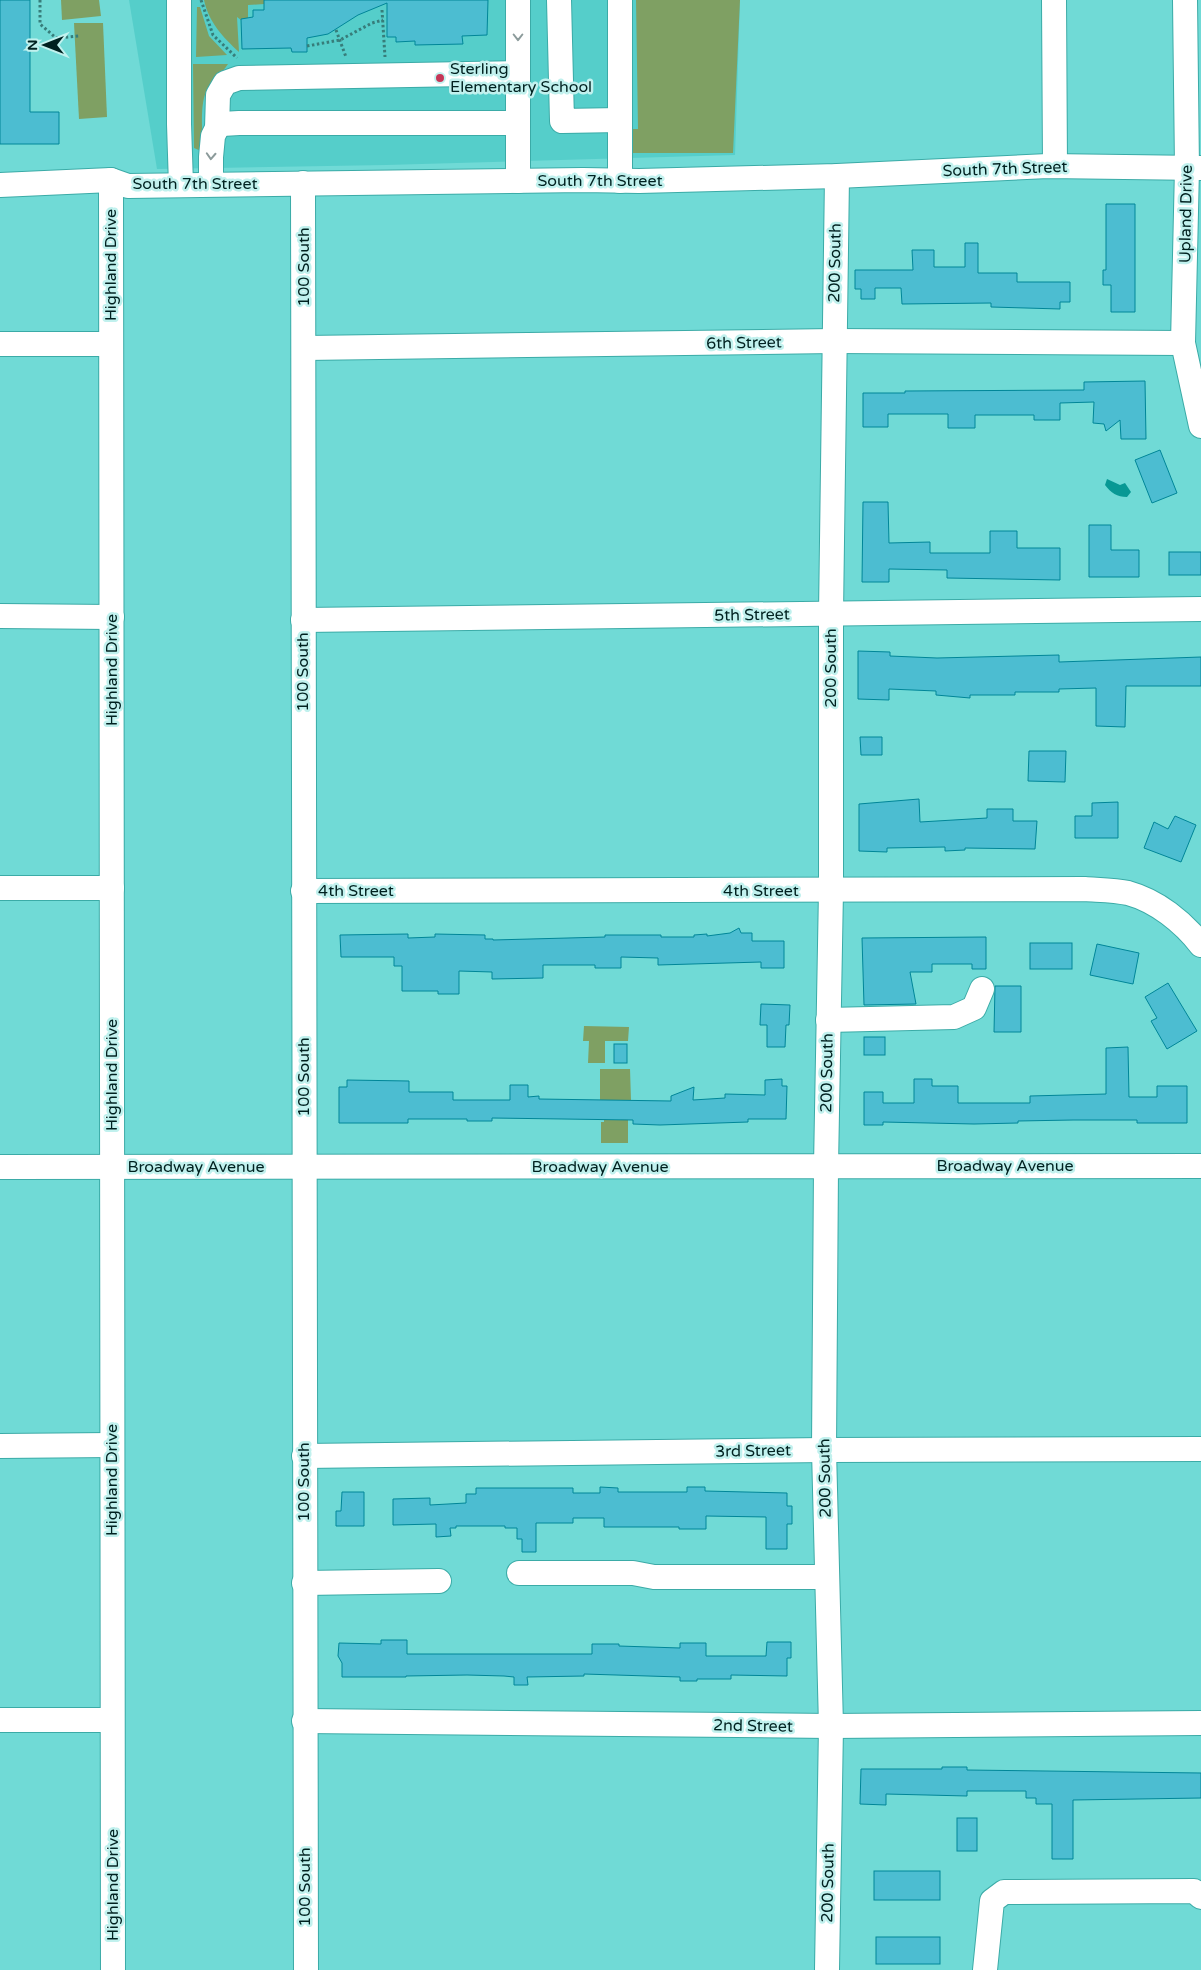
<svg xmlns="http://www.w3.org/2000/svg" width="1201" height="1970" viewBox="0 0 1201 1970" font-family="'Varela Round',sans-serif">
<rect width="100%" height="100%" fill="#70dad6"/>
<!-- built -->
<polygon fill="#55ceca" points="129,0 740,0 735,155 386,165 157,169"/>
<!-- green -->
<g fill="#7fa063">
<polygon points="61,0 99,0 101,16 62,20"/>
<path d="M204 0H264V4L248 5V18L241 20 237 17 239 52C223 37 209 23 204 0Z"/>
<polygon points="636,0 740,0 733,153 624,153 624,129 638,129"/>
<polygon points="197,7 200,7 209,36 227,55 196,57"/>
<polygon points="74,23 103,23 107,117 79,119"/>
<path d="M193 64H228C222 74 211 80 206 92 199 108 203 138 204 155L201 151 194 148Z"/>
<polygon points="584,1026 629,1027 628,1041 605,1041 605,1063 588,1063 589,1041 583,1041"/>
<polygon points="600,1069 630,1069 631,1100 600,1100"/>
<polygon points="628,1117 628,1143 601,1143 601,1122 604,1122 604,1120 620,1120"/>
</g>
<!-- water -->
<path fill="#089894" d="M1107 479 1120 485 1125 483 1131 492 1127 497C1117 497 1111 493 1105 485Z"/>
<!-- building -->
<g fill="#4cbdd1" stroke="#008698">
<polygon points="0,0 30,0 30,112 59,112 59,144 0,144"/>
<polygon points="264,0 488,0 487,35 462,36 463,44 415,45 415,41 396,42 396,37 387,37 387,3 358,15 328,34 307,38 307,52 292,52 291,48 242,49 241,19 253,17 253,10 264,10"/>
<polygon points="1106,204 1135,204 1135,312 1111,312 1111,285 1103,285 1103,270 1106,270"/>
<polygon points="965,243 978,243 978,273 1017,273 1017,282 1070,282 1070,302 1060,302 1060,309 991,307 991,303 902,304 901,288 875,288 875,299 861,299 861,289 855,289 855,270 913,270 912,250 934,250 934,267 965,267"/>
<polygon points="1145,381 1146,439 1121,439 1120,420 1106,431 1104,424 1093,423 1094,402 1060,403 1060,420 1034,420 1034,415 975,415 975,428 948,428 948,414 888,414 888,427 863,427 863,393 905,393 905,391 1084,390 1084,382"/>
<polygon points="1160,450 1177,493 1152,503 1135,460"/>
<polygon points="863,502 888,502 889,543 930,542 930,553 990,553 990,531 1017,531 1017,548 1060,548 1060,580 947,578 947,570 889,569 889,582 862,582"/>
<polygon points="1089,525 1111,525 1111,550 1139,550 1139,577 1089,577"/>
<rect x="1169" y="552" width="32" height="23"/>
<polygon points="858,651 890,652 890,656 937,658 1059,655 1059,662 1201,657 1201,686 1126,686 1125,727 1096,726 1096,688 1059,689 1059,692 1015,692 1015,695 970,695 970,698 936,695 936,691 889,689 889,700 858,699"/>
<polygon points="860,737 882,737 882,755 861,755"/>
<polygon points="1029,751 1066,751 1065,782 1028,781"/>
<polygon points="919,799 920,822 987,818 987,809 1013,809 1013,821 1037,821 1035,849 965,848 965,850 945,851 945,847 887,848 887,852 859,851 859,804"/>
<polygon points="1118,802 1118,838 1075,838 1075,816 1092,816 1092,803"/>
<polygon points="1175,816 1196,825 1181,862 1144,848 1154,822 1168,829"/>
<polygon points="739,928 741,933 752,933 752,941 784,941 784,968 761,968 761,962 658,965 658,958 621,957 621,968 595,968 595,965 543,965 543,978 492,979 492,972 459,971 459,994 438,994 438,991 402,991 402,966 394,966 394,957 341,957 340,935 408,934 408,938 435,937 435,934 485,935 485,939 493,939 493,940 605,937 605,935 661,935 661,937 694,937 694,935 707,934 707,936 730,933"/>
<polygon points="986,937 986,969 972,969 972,964 932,964 932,972 910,972 916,1004 864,1005 862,938"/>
<rect x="1030" y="943" width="42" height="26"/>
<polygon points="1097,944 1139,953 1133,984 1090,975"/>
<polygon points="1168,983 1197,1031 1167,1049 1151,1021 1157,1018 1145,997"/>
<polygon points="995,986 1021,986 1021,1032 994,1032"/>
<polygon points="761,1004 790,1005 789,1025 786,1025 785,1047 767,1047 767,1025 760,1025"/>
<rect x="864" y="1037" width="21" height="18"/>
<rect x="614" y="1044" width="13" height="19"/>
<polygon points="1128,1047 1129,1097 1157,1097 1157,1086 1187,1086 1187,1123 1137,1123 1137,1120 1073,1120 1018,1121 1018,1123 974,1124 883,1122 883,1125 864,1125 864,1092 883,1092 883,1103 914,1103 914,1079 932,1079 932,1086 958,1086 958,1103 1030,1103 1030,1096 1106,1094 1106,1048"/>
<polygon points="782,1079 782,1086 787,1086 786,1119 748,1119 748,1122 660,1125 633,1124 633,1120 492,1118 492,1121 467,1121 467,1119 408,1119 408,1123 339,1123 339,1087 347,1087 347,1080 409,1081 409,1092 453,1092 453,1100 510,1100 510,1085 528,1085 528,1097 539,1096 539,1099 671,1101 671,1096 694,1087 693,1100 725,1098 725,1094 765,1095 765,1080"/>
<polygon points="600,1487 618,1488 618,1492 687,1492 687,1487 705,1487 705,1491 787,1493 787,1506 792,1506 792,1524 787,1524 787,1549 766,1549 766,1517 706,1516 706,1529 679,1529 679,1527 604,1527 604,1518 573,1518 573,1523 536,1523 536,1552 522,1552 522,1539 517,1539 517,1528 505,1528 505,1526 456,1526 456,1528 450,1528 451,1536 436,1537 436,1524 393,1525 393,1499 430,1498 430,1505 466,1503 466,1494 476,1494 476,1488 573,1488 573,1493 600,1493"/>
<polygon points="342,1492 364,1492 364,1526 336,1526 336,1511 341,1511"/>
<polygon points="381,1640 407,1640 407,1654 592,1654 592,1644 619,1644 619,1646 680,1648 680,1643 706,1643 706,1656 766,1656 767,1642 791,1642 791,1658 787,1658 787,1676 731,1675 731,1679 697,1679 697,1681 680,1681 680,1677 584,1674 584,1676 527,1677 528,1685 514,1685 514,1677 504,1676 467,1675 406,1676 406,1677 342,1677 342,1663 338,1656 339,1643 381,1644"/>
<polygon points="942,1767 967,1767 967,1770 1201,1773 1201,1798 1073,1800 1073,1859 1052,1859 1052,1804 1036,1804 1036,1798 1026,1798 1026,1791 967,1791 967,1796 886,1794 886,1805 860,1804 861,1769 942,1769"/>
<rect x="957" y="1818" width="20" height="33"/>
<rect x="874" y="1871" width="66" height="29"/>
<rect x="876" y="1937" width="64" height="27"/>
</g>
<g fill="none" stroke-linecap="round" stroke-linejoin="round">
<!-- minor casing -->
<g stroke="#3baba7" stroke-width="26">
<g id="minor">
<polyline points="179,0 179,124 181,185"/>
<polyline points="518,0 518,181"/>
<polyline points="559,0 562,121 620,120"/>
<polyline points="620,0 620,181"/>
<polyline points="1054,0 1055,166"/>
<polyline points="1185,0 1187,168 1183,343 1201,426"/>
<polyline points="217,128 222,124 239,123 518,123"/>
<polyline points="111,180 113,1970"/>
<polyline points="303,183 306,1970"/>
<polyline points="211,184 211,157 213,136 217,128 218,95 225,83 239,78 518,73"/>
<polyline points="0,185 111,180 128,186 583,180 639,181 837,176 1048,166 1201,168"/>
<polyline points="0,344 111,344"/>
<polyline points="305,348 834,341 1183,343"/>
<polyline points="0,616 112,617"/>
<polyline points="303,620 1201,609"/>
<polyline points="0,888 112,888"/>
<path d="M303 891 1085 889C1099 890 1115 890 1128 893 1157 901 1183 922 1201 945"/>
<polyline points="828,1020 954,1017 974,1008 982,989"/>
<polyline points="0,1167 1201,1166"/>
<polyline points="0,1446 112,1445"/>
<polyline points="304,1456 824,1450 1201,1449"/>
<polyline points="519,1573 633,1573 654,1577 827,1577"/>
<polyline points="304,1583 439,1581"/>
<polyline points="0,1720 112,1720"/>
<polyline points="304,1721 831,1726 1201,1723"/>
<polyline points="827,1970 831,1726 824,1450 826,1167 831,890 831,614 837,176"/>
<polyline points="985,1970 992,1901 1004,1892 1194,1891 1201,1897"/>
</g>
</g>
<!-- path -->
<g stroke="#377d7a" stroke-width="3" stroke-dasharray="2.5 2.5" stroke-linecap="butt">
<polyline points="40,0 40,24 56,38 79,36"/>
<polyline points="201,0 213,35 237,58"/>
<polyline points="382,10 385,57"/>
<polyline points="336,30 346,57"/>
<polyline points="307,46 340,40 372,23 383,20"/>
</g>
<!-- minor -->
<use href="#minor" stroke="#fff" stroke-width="24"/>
</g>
<!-- one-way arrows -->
<defs><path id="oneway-chevron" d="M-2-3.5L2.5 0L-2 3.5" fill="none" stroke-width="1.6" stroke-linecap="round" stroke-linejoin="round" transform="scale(1.25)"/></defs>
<g stroke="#8c9b9b">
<use href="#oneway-chevron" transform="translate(518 37) rotate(90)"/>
<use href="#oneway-chevron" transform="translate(211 156) rotate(93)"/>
</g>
<!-- markers -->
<circle fill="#c53657" stroke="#c1f1ee" stroke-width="2" cx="440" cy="78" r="5"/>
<g text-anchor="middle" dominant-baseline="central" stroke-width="5" stroke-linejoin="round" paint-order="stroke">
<!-- poi labels -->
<g font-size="16" fill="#002120" stroke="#c1f1ee" text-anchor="start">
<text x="450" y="69">Sterling<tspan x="450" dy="18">Elementary School</tspan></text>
</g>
<!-- street labels -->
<g font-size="16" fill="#002120" stroke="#c1f1ee">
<text transform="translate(1005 169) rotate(-2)">South 7th Street</text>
<text x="600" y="181">South 7th Street</text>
<text x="195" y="184">South 7th Street</text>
<text transform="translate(1186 214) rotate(-89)">Upland Drive</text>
<text transform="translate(835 263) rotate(-89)">200 South</text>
<text transform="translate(111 265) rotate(-90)">Highland Drive</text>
<text transform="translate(304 267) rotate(-90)">100 South</text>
<text transform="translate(744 343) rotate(-1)">6th Street</text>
<text transform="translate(752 615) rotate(-1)">5th Street</text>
<text transform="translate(831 668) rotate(-90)">200 South</text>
<text transform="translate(112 670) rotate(-90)">Highland Drive</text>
<text transform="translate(303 672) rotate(-90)">100 South</text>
<text x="356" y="891">4th Street</text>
<text x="761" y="891">4th Street</text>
<text transform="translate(827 1073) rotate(-89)">200 South</text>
<text transform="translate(112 1075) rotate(-90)">Highland Drive</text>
<text transform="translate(304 1077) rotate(-90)">100 South</text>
<text x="1005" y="1166">Broadway Avenue</text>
<text x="196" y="1167">Broadway Avenue</text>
<text x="600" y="1167">Broadway Avenue</text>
<text transform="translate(753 1451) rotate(-1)">3rd Street</text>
<text transform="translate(825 1478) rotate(-91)">200 South</text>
<text transform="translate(112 1480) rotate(-90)">Highland Drive</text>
<text transform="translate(304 1482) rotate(-90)">100 South</text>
<text transform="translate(753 1726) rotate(1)">2nd Street</text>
<text transform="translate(828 1883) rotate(-89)">200 South</text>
<text transform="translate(113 1885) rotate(-90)">Highland Drive</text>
<text transform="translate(305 1887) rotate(-90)">100 South</text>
</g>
</g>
<!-- north arrow -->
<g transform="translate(45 45) rotate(270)" stroke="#c1f1ee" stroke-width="4" paint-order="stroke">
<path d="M0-4L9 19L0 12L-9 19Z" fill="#002120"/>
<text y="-8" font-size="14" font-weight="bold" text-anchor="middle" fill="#002120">N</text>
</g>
</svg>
